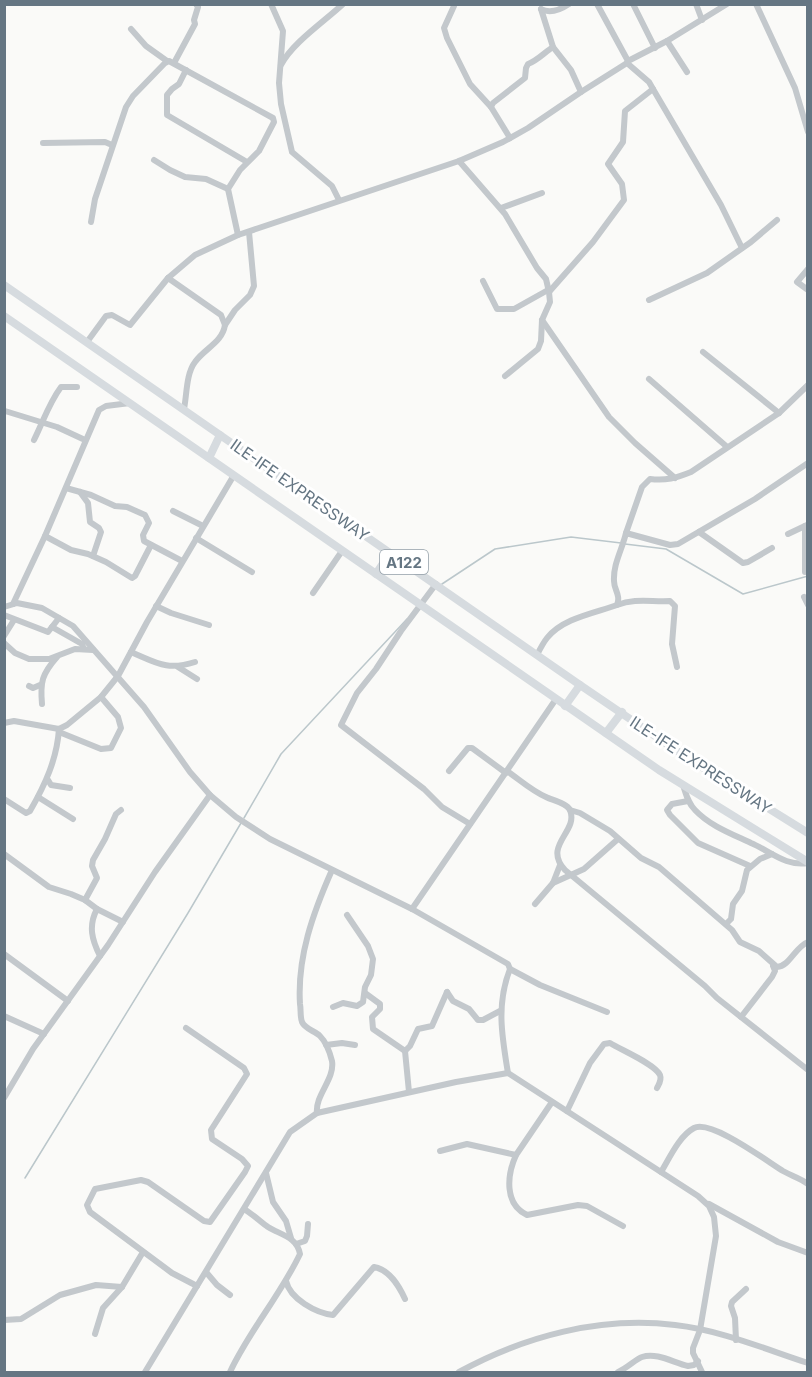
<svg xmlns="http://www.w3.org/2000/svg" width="812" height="1377" viewBox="0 0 812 1377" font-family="Inter,sans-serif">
<rect width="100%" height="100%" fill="#fafaf8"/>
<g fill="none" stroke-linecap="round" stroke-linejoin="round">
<!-- stream -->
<g stroke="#bbc7cb" stroke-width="1.5">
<polyline points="625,544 666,549 743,594 808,576"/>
<polyline points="442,584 495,549 571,537 621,543"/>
<polyline points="244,818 281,754 407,619"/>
<polyline points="25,1178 188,913 241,823"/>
</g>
<!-- minor -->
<g stroke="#c3c8cc" stroke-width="6">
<polyline points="271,4 283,31 279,83 281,104 292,152 332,186 339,200"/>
<polyline points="597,4 628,61"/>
<polyline points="633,4 655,48"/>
<polyline points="696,4 702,20"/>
<polyline points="756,4 795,88 808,132"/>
<polyline points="454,6 444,28 447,38 470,84 491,107"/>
<polyline points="541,9 553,47 571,70 581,92"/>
<path d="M541 9C550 14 560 10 569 4"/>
<polyline points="131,29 146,46 167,61"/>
<polyline points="667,41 687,72"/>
<polyline points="174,63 195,24 194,20 198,7 196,4"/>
<path d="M281 65C292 43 325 21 343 4"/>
<polyline points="186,70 179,84 172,89 167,95 167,115 247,162"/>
<polyline points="653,89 721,205 742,248"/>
<path d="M510 138 491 107 493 103 525 78 526 68 528 64C537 61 545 52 553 47"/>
<polyline points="43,143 105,142 112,145"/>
<polyline points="154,160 170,170 185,177 206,179 228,189"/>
<polyline points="459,161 505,214 537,268 546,279 549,292 550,302 542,320 541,341 538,349 505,376"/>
<polyline points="501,208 542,193"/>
<polyline points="91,222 95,199 126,107 133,96 165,63 169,61 273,118 274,122 259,151 240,170 228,189 238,235"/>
<polyline points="808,269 797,282 808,290"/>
<path d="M168 278 221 315 225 325C222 343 205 348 195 362 186 374 187 394 184 409"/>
<polyline points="483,281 497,309 514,309 548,290"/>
<polyline points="549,292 593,242 624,200 622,184 608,164 623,142 625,111 653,89 649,82 627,63"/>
<polyline points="649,300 707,273 751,242 777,220"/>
<polyline points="542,320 609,417 635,443 675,478"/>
<polyline points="225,325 235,310 250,295 254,286 249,232"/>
<polyline points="87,342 106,316 112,315 130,325 168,278 195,255 238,235 459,161 503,142 528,128 581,92 627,63 628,61 667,41 727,4"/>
<polyline points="703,352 779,413"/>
<polyline points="649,379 726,446"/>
<polyline points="5,411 57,427 85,440"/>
<path d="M34 440C43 422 49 403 61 387H77"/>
<polyline points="66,488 91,495 115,506 127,507 145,515 149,523 143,535 144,541 182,561"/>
<polyline points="80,492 88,503 90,522 99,528 101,532 93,556"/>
<polyline points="173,511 203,526"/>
<polyline points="699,532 743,563 748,562 772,548"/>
<path d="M626 533 642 487 650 479C666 481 676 478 691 472L779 413 808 385"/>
<polyline points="788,534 807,525"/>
<polyline points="45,536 71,550 88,554 106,562 132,578 135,576 151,545"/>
<polyline points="196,538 252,572"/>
<polyline points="805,572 805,526"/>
<polyline points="436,584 401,631 376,669 357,693 341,725 424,789 442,807 470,824"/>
<polyline points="313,593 342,551"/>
<polyline points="804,597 808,605"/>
<polyline points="13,604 45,536 99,410 106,406 130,403"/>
<path d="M617 605C635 598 651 602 670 601L675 606 672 644 677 667"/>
<polyline points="156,606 171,613 209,625"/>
<path d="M4 607 17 603 42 608 73 626 144 707 190 772 210 795 236 817 270 839 412 909 508 964 510 969C496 1004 502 1037 508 1073L698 1196 709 1206 714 1217 716 1236 700 1330 693 1348V1353L702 1372"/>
<polyline points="4,615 48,632 59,618"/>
<polyline points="52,627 82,644 84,649"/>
<polyline points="4,636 14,620"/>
<polyline points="4,643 15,653 29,659 49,659 75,649 93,650"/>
<path d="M131 652C157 663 167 671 195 662"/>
<path d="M537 655C540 649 543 643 547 638 563 618 595 613 617 605 621 595 614 590 614 581 613 564 622 550 626 533L670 545 678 544 755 499 808 463"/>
<polyline points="178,667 197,679"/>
<polyline points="29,686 33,688 40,685"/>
<path d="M42 704C40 682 42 674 57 657"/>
<polyline points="4,723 14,721 59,729 67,725 101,697 118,676 147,622 234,475"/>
<polyline points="59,732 101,749 111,748 121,728 118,717 101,697"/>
<polyline points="449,771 468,748 472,748 506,773"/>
<path d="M507 771C520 780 532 791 546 797 552 800 567 803 570 810 579 832 542 845 565 870L705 986 717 998 808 1070"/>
<polyline points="48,780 51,785 70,788"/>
<path d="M683 785C686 794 688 803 695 810 710 826 732 834 751 843 770 851 786 867 808 863"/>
<polyline points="38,797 73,819"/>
<path d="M4 799 26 813 30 811C45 785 57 759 59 729"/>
<polyline points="688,801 672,804 667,810 670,815 698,843 750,866"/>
<path d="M570 810 580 813 610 831 641 858 659 867 732 930 740 942 759 951 777 967C790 966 795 947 808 942"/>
<path d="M4 854 49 887 71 894 85 900 97 909C88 926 92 940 100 956"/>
<polyline points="553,883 560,865"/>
<polyline points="85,900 97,878 92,866 93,860 105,839 116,814 121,810"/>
<polyline points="535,904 553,883 584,869 618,839"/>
<polyline points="97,909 123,922"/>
<polyline points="412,909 556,699"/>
<polyline points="726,924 731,919 733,904 742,891 747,870 760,859 772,854"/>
<polyline points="4,954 68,1001"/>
<polyline points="510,969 540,985 607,1012"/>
<polyline points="447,992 453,1001 469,1009 478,1020 483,1020 500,1011"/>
<polyline points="365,993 380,1004 380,1009 372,1017 373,1029 405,1051 409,1092"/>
<polyline points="333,1007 343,1003 357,1006 363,1002 365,987 371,975 373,959 368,946 347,915"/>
<polyline points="4,1016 44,1034"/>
<polyline points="741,1017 772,977 775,971 773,966"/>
<polyline points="186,1028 244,1068 247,1074 211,1130 212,1139 242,1159 248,1166 245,1172 210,1222 204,1221 148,1182 141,1180 95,1189 87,1205 90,1212 172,1273 197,1286"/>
<polyline points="326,1045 342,1043 355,1045"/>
<polyline points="405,1051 410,1046 418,1029 432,1026 447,992"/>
<polyline points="4,1098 33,1049 108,945 155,872 210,795"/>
<path d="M552 1102 516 1155C507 1175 504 1204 527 1215L578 1205 587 1206 623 1226"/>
<path d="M567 1111 590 1063 604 1044 610 1043C621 1050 655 1064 660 1075 662 1080 659 1084 657 1088"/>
<path d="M317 1113C315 1095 335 1079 332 1061 330 1053 326 1042 320 1036 315 1031 305 1029 302 1022 300 1017 301 1009 300 1004 297 957 313 913 332 870"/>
<polyline points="440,1151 467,1144 516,1155"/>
<path d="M661 1172C669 1159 679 1136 694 1128 711 1119 768 1162 783 1171 792 1176 800 1178 808 1184"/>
<polyline points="266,1173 273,1202 286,1221 291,1238"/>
<polyline points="709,1204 778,1242 808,1253"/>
<polyline points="296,1244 305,1241 307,1236 308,1224"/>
<polyline points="206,1272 217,1285 230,1295"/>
<path d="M286 1281C290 1299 316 1313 333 1315L374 1267C390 1270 399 1286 405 1299"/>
<polyline points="4,1320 21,1319 60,1295 96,1285 122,1287"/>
<polyline points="95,1334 103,1308 122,1287 143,1252"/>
<polyline points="736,1340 735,1318 731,1306 732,1302 746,1289"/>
<polyline points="145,1372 290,1132 317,1113 456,1082 508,1073"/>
<path d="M230 1372C249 1331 280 1296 300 1254 297 1237 281 1235 268 1227 260 1221 252 1214 244 1209"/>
<path d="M459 1372C525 1336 600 1316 675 1325 720 1330 765 1349 808 1363"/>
<path d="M618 1372C626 1369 636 1359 642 1357 657 1352 674 1363 688 1366L694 1365 698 1361"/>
</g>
<!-- highway -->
<g stroke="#d6dbdf" stroke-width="8">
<polyline points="4,285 580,685 686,757 808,833"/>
<polyline points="4,316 659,770 808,862"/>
<polyline points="209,458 220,435"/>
<polyline points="376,574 390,553"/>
<polyline points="565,706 580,685"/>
<polyline points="606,733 622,712"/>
</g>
</g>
<g text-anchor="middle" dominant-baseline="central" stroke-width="6" stroke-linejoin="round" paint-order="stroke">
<!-- shield labels -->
<rect fill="#fff" stroke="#939fa8" stroke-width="1.5" x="380" y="550" width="48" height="24" rx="4.5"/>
<g font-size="15" font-weight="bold" fill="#657683">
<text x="404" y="562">A122</text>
</g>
<!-- street labels -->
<g font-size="16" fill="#657683" stroke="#fff">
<text transform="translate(300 490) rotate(35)">ILE-IFE EXPRESSWAY</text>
<text transform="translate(701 765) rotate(33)">ILE-IFE EXPRESSWAY</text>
</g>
</g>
<!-- border -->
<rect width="812" height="1377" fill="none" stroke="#657683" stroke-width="12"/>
</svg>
